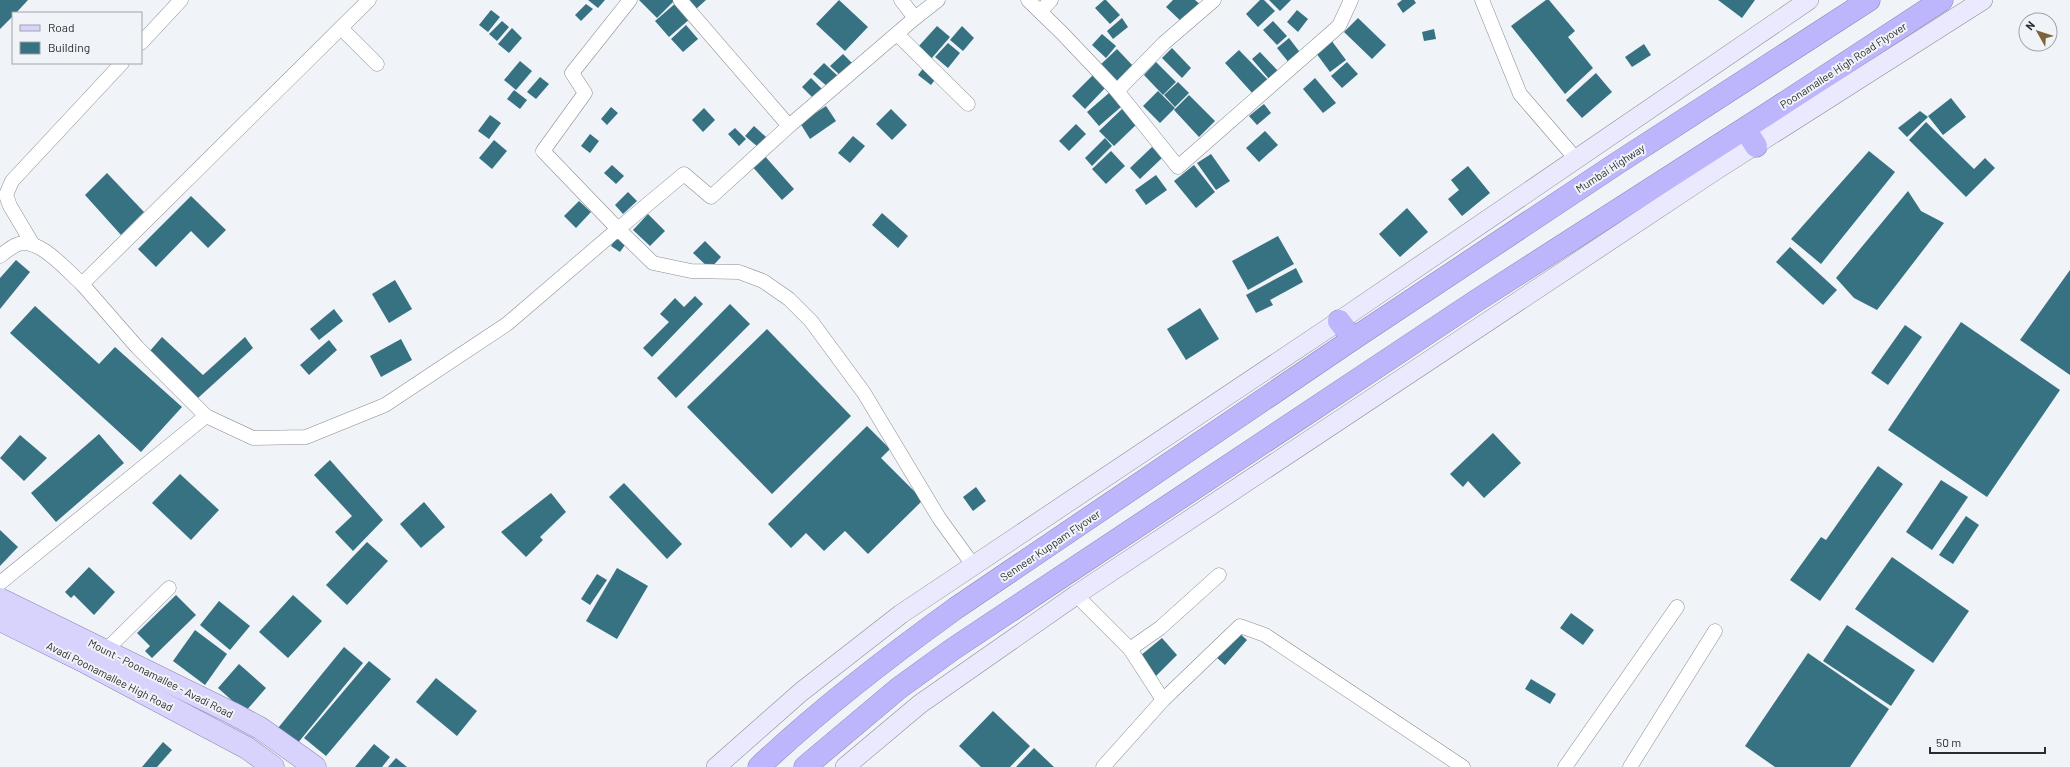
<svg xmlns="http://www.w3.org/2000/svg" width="2070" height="767" viewBox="0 0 2070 767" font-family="Barlow,sans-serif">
<rect width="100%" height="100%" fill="#f0f3f8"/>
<!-- building -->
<g fill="#377283">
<polygon points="0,0 28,0 16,13 13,13 13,16 0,29"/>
<polygon points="588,0 605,0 598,8"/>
<polygon points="639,0 675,0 657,18"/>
<polygon points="689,0 706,0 696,9"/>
<polygon points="839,0 868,27 845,51 816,24"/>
<polygon points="1104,0 1106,0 1120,15 1110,24 1095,8"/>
<polygon points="1173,0 1195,0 1202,6 1184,24 1166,7"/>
<polygon points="1260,0 1264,0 1275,11 1258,27 1246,14"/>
<polygon points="1269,0 1291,0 1280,11"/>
<polygon points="1402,0 1414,0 1416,3 1403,13 1397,4"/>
<polygon points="1546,0 1549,0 1575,31 1568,37 1593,68 1565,94 1511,26"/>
<polygon points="1718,0 1755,0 1742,18"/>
<polygon points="677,2 691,18 669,37 655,21"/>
<polygon points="586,4 593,9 581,21 575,15"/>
<polygon points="491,10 500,17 488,32 479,25"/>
<polygon points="1297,10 1308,19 1298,32 1287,22"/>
<polygon points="1122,18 1128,27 1113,39 1107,31"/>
<polygon points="1358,18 1386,45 1372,59 1344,32"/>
<polygon points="502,21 509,27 497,41 489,34"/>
<polygon points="1273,21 1287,36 1277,45 1263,30"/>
<polygon points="686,25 698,39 683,52 671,39"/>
<polygon points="937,26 950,37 931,59 918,47"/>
<polygon points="962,26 974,38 963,51 950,40"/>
<polygon points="512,28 522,38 509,53 498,44"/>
<polygon points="1434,29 1436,39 1424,41 1422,32"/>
<polygon points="1102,34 1116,46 1106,58 1092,45"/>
<polygon points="1289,38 1302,55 1290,64 1277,48"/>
<polygon points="1331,40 1346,60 1330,72 1316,53"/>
<polygon points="948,43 960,53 948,68 935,57"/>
<polygon points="1644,44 1651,55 1632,67 1625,57"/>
<polygon points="1172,48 1191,68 1182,78 1162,58"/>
<polygon points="1117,49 1134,67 1115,85 1098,67"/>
<polygon points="1239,50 1269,81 1254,95 1225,63"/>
<polygon points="1260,52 1278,71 1269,79 1252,59"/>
<polygon points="843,54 854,65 842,77 830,66"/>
<polygon points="520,61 532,71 516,90 504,80"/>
<polygon points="1156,62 1176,82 1163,95 1144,75"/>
<polygon points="1347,62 1358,74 1342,88 1331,76"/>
<polygon points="824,63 839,77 829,88 813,74"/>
<polygon points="924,67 937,77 931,85 918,75"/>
<polygon points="1596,73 1612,92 1582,118 1566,100"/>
<polygon points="1094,74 1106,87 1085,109 1072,96"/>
<polygon points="540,77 549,84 536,99 527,92"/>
<polygon points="811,78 824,91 815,100 802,87"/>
<polygon points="1315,78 1336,103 1323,113 1303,89"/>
<polygon points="1178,82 1189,93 1175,107 1164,95"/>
<polygon points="514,90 527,100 520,109 507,99"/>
<polygon points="1158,91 1175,108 1160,123 1143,106"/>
<polygon points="1109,93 1121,107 1099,126 1087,112"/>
<polygon points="1189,95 1215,121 1199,137 1174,110"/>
<polygon points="1951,98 1966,117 1943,135 1928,116"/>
<polygon points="1264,104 1271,113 1257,125 1249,116"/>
<polygon points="826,106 836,121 810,139 800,123"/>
<polygon points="611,107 618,113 607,125 601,119"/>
<polygon points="704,108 715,120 703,132 692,120"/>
<polygon points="891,109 907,125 892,140 876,124"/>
<polygon points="1122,109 1137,124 1114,146 1099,131"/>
<polygon points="1920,111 1928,117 1907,137 1898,128"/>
<polygon points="490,115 501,123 489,139 478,131"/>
<polygon points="1926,122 1974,169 1985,158 1995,168 1966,197 1909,140"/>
<polygon points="1076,124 1086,134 1069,151 1059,141"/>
<polygon points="754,126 766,137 758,147 745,136"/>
<polygon points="735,128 746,139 739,146 728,134"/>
<polygon points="1265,131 1278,145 1259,162 1246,148"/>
<polygon points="590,134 599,141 590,153 581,146"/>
<polygon points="853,136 865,146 850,163 838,153"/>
<polygon points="1105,138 1112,146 1092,166 1085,158"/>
<polygon points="494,140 507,151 492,169 479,158"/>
<polygon points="1152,147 1162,158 1140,179 1130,168"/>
<polygon points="1111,151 1125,166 1106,184 1092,169"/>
<polygon points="1869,151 1895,172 1821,264 1791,239"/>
<polygon points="763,154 794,189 782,200 751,165"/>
<polygon points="1211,154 1230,181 1216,190 1197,163"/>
<polygon points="612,165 624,176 616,184 604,173"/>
<polygon points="1194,165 1215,192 1196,208 1174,181"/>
<polygon points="1468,166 1490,193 1462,216 1448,199 1459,190 1451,180"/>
<polygon points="107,173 144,212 121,235 85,195"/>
<polygon points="1156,175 1167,190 1146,205 1135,190"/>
<polygon points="1908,191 1921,211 1944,223 1877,310 1854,298 1836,278"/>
<polygon points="628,192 637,201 623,214 615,205"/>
<polygon points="191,196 226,230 208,248 191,231 156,267 138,249"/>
<polygon points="579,201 591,212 576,228 564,216"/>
<polygon points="1407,208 1428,232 1400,257 1379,234"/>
<polygon points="882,213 908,236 898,248 872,225"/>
<polygon points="648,214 665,231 650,246 633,230"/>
<polygon points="618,235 627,242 620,252 611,246"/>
<polygon points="1278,236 1294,264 1248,290 1232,261"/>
<polygon points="705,241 721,257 710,269 693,253"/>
<polygon points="1790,247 1837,290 1823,305 1776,262"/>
<polygon points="16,260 30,272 0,309 0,278"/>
<polygon points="1296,268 1303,282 1270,300 1273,305 1256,313 1246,295"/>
<polygon points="2070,270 2070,375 2020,340"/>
<polygon points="395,280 412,309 389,323 372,294"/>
<polygon points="695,296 703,304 652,357 643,348 669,322 660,314 675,298 684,307"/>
<polygon points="730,304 750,324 676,398 657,378"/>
<polygon points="35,306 99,364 115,347 182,407 141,452 10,333"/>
<polygon points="1200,308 1219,339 1186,360 1167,329"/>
<polygon points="334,309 343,321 319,340 310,329"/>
<polygon points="1961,322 2060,390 1987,497 1888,430"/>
<polygon points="1905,325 1922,337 1888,385 1871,373"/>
<polygon points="767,329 851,416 772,494 687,407"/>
<polygon points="162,337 203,375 245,337 253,348 198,398 149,352"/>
<polygon points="401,339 412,360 381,377 370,356"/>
<polygon points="329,340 337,350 309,375 300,365"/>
<polygon points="867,426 890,449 881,458 923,500 868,554 845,531 824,551 806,533 791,548 768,524"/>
<polygon points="1493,433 1521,463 1484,498 1468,481 1463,487 1450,474"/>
<polygon points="99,434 124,463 56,522 31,493"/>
<polygon points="20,435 47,458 24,481 0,458"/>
<polygon points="330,460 383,520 353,551 335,532 352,516 314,475"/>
<polygon points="1878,466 1903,484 1820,601 1790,580 1821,537 1826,540"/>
<polygon points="180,474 219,510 191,540 152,503"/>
<polygon points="1941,480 1968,497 1932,550 1906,532"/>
<polygon points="624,483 682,544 667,559 609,497"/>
<polygon points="976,487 986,501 973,511 963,497"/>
<polygon points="551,493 566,512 540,537 543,540 526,557 501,532"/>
<polygon points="424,502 445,527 421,548 400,524"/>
<polygon points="1966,516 1979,525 1953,564 1939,555"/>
<polygon points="0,530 18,547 0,566"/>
<polygon points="367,542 388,561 347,605 326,585"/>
<polygon points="1892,557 1969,611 1933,663 1855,609"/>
<polygon points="89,567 115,592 94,615 74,595 71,598 65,592"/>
<polygon points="617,568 648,586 617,639 586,621"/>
<polygon points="597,574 607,580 590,605 581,599"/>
<polygon points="176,595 196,615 152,658 145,651 150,646 137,633"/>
<polygon points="293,595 322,621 288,658 259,632"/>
<polygon points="219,601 250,626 230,650 200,625"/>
<polygon points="1571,613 1594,630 1583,645 1560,628"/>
<polygon points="1847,625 1915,670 1891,706 1823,661"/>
<polygon points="195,630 227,654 205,685 173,661"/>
<polygon points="1238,632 1247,640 1225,665 1216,657"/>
<polygon points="1162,638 1177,655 1153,679 1140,656"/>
<polygon points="344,647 363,663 293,749 274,733"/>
<polygon points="1808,653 1889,709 1850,767 1775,767 1745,746"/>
<polygon points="369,661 391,679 326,756 304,738"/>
<polygon points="239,664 266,688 245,712 218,688"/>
<polygon points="436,678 477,711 457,736 416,702"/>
<polygon points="1531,679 1556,694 1550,704 1525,689"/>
<polygon points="993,711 1030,746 1010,767 981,767 959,746"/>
<polygon points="163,742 172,750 157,767 142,767"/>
<polygon points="374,744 390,757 382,767 355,767"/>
<polygon points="1034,748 1054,767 1016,767"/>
<polygon points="396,758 407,767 388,767"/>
</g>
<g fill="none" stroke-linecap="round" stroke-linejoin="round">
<!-- street casing -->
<g stroke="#8a8d92" stroke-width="15">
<g id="street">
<polyline points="630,0 572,73 585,93 543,151 618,229 684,174 711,197 789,126 915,18 938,0"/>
<polyline points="680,0 789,126"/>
<polyline points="901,0 915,18"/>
<polyline points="1028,0 1062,33 1117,91 1164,43 1214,0"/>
<polyline points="1482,0 1520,94 1576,159"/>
<polyline points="1041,11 1051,0"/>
<polyline points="341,28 377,64"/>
<polyline points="897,34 968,104"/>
<polyline points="141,43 181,0"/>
<polyline points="1117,91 1178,167 1339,26 1351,0"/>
<polyline points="32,243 10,206 6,195 12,181 122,63"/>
<path d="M0 256C5 252 10 248 16 245 38 235 67 271 82 284L369 0"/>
<polyline points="82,284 137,347 206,416 253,438 306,437 385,405 507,324 618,229 653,263 691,271 739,272 763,281 789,299 811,321 864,393 939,518 973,565"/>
<polyline points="0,583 206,416"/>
<polyline points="1076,595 1130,649 1163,700"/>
<polyline points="1130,649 1160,628 1219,575"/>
<polyline points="106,650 169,588"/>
<polyline points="1103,767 1163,700 1240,626 1265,635 1463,767"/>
<polyline points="1565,767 1677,607"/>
<polyline points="1630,767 1715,631"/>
</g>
</g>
<!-- secondary casing -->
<g stroke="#8a8d92" stroke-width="20">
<g id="secondary">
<polyline points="716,767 801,692 901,614 1339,321 1809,0"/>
<polyline points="845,767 920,704 1076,595 1716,170 1983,0"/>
</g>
</g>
<!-- primary casing -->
<g stroke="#8a86b4" stroke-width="23">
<g id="primary">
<polyline points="0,599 232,713 260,728 315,767"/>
<polyline points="0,620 87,663 247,748 273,767"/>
</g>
</g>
<!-- highway casing -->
<g stroke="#8a86b4" stroke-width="23">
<g id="highway">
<polyline points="1745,129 1756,146"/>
<polyline points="1339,321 1353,339"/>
<path d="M759 767C820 709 888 657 956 608L1353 339 1616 164 1869 0"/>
<polyline points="805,767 899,688 953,649 1476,301 1769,113 1942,0"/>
</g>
</g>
<!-- street -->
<use href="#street" stroke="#fff" stroke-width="14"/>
<!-- secondary -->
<use href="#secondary" stroke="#ebe9fe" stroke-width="19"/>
<!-- primary -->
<use href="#primary" stroke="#d7d3fd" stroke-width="22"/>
<!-- highway -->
<use href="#highway" stroke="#bdb6fc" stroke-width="22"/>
</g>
<g text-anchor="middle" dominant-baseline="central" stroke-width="4" stroke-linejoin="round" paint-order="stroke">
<!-- street labels -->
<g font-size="11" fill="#2b2c2e" stroke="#f0f3f8">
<text transform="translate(1843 65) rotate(-33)">Poonamallee High Road Flyover</text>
<text transform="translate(1610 168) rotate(-33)">Mumbai Highway</text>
<text transform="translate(1050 545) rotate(-34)">Senneer Kuppam Flyover</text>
<text transform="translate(110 676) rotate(27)">Avadi Poonamallee High Road</text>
<text transform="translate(161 678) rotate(27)">Mount - Poonamallee - Avadi Road</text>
</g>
</g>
<!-- legend -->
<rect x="12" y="12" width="130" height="52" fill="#f0f3f8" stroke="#a1a3a7"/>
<rect x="20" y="25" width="20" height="6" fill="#d7d3fd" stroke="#a1a3a7"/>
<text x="48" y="32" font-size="12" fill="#2b2c2e">Road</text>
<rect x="20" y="42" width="20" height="12" fill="#377283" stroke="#a1a3a7"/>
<text x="48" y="52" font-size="12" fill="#2b2c2e">Building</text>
<!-- north arrow -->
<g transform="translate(2038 32) rotate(309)"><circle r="19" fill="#f0f3f8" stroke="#a1a3a7"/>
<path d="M0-3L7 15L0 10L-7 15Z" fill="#7d6335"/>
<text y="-6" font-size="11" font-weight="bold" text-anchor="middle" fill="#2b2c2e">N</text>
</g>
<!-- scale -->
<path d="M1930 747v6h115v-6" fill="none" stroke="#2b2c2e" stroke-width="2"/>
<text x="1936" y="747" font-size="12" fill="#2b2c2e" stroke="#f0f3f8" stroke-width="3" paint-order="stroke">50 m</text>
</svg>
